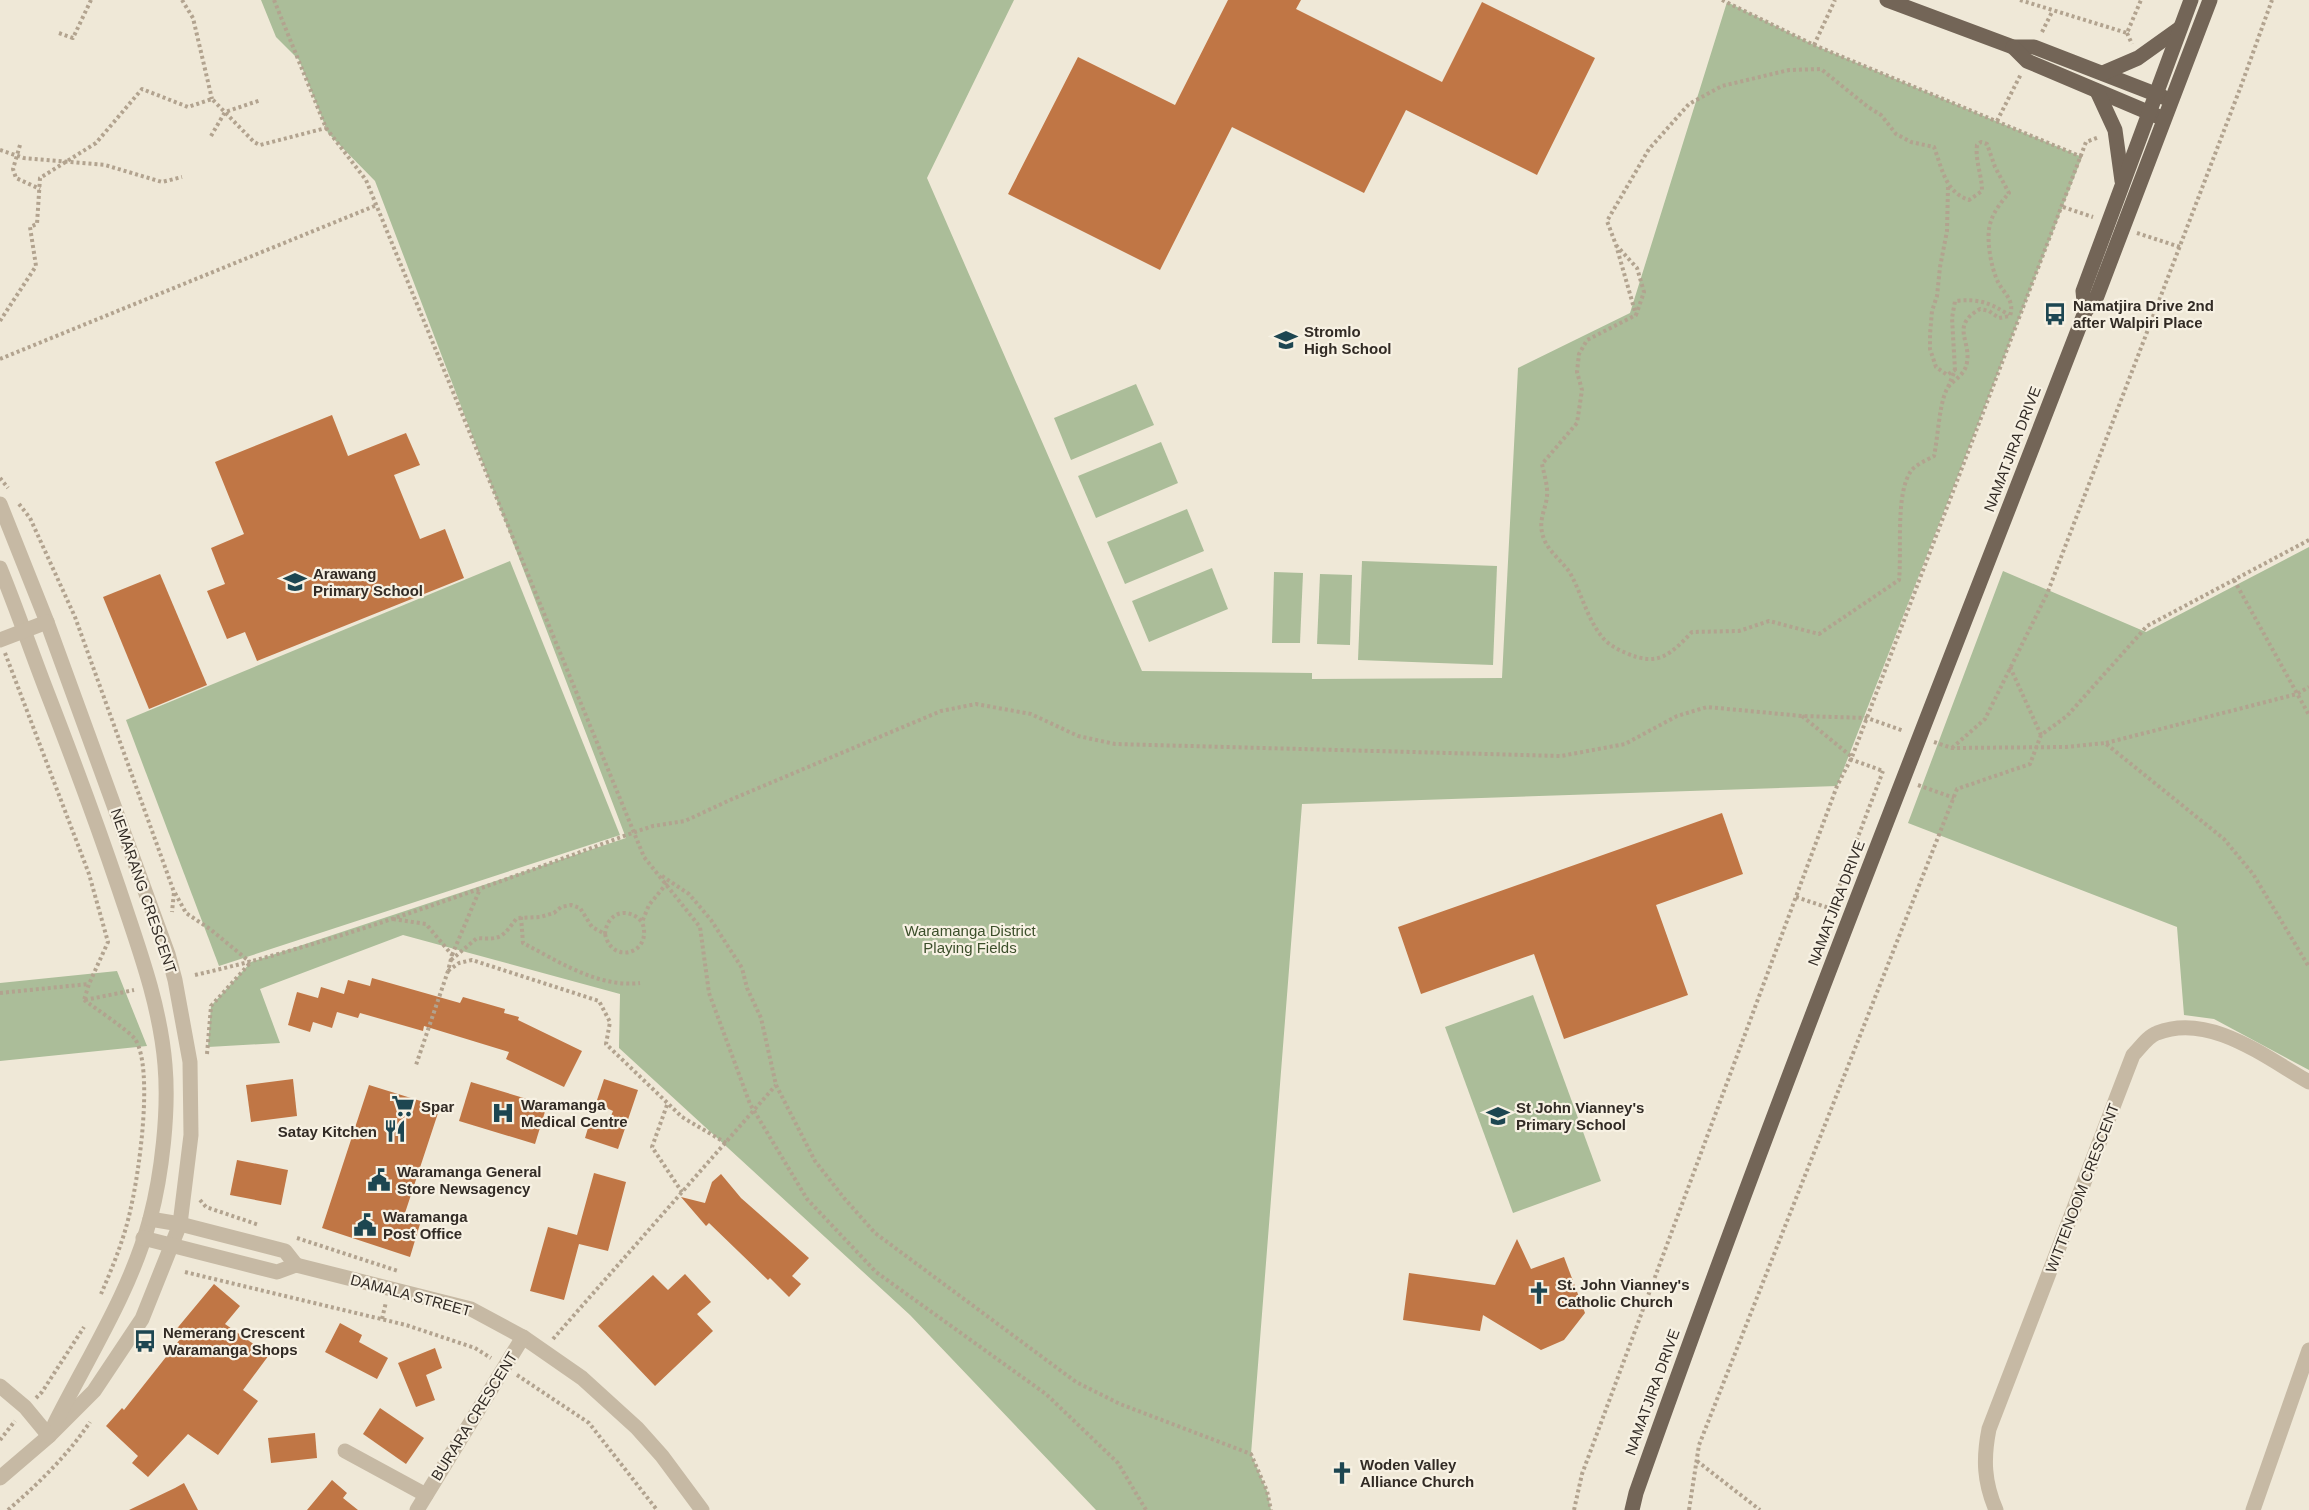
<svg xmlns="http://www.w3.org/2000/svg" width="2309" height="1510" viewBox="0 0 2309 1510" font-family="Arial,sans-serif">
<rect width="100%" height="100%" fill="#efe8d7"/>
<!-- green -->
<g fill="#abbd99">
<polygon points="261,0 1014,0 927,178 1142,671 1312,673 1312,679 1502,678 1518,368 1630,313 1727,2 1814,45 2082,157 1837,786 1302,804 1251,1454 1267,1491 1271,1510 1096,1510 910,1315 619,1048 620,994 403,935 260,989 280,1043 208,1047 211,1006 251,962 626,838 375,181 328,133 299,60 276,37"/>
<polygon points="1136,384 1154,425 1071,460 1054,418"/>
<polygon points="1161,442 1178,483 1096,518 1078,476"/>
<polygon points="1187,509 1204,551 1125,584 1107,542"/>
<polygon points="2309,547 2309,1070 2214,1019 2184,1015 2177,927 1908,823 2003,571 2146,632"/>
<polygon points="510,561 620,835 219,966 126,720"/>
<polygon points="1362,561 1497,566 1493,665 1358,660"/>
<polygon points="1212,568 1228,609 1149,642 1132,601"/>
<polygon points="1274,572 1303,573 1300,643 1272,643"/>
<polygon points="1320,574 1352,575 1350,645 1317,644"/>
<polygon points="117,971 147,1046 0,1061 0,983"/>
<polygon points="1533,995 1601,1181 1513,1213 1445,1027"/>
</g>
<!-- building -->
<g fill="#c07645">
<polygon points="1228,0 1301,0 1296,9 1442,82 1482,2 1595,58 1537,175 1406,110 1364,193 1232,127 1160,270 1008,194 1078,57 1175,105"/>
<polygon points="332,415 348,456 406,433 420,465 394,475 420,539 445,529 464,578 257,661 245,632 227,639 207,591 225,584 211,548 244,534 215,462"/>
<polygon points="160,574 207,685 149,709 103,597"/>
<polygon points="1722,813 1743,874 1656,905 1688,995 1564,1039 1534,954 1421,994 1398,927"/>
<polygon points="372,978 460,1003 463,997 505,1009 504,1013 519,1017 518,1020 582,1051 564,1087 506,1059 509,1052 424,1026 423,1031 360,1013 358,1018 337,1012 332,1028 313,1022 310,1032 288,1025 297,992 318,998 321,987 344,994 348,980 370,986"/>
<polygon points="293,1079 297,1116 251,1122 246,1085"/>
<polygon points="604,1079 638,1090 618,1149 585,1138 591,1118 608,1123 613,1111 596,1103"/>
<polygon points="471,1082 547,1105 535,1144 459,1121"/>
<polygon points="369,1085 440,1107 403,1219 420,1224 410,1257 322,1228"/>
<polygon points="237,1160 288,1170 281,1205 230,1195"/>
<polygon points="594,1173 626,1182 608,1251 579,1244 564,1300 530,1291 548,1227 577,1235"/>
<polygon points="721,1174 741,1198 809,1258 792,1276 801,1284 789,1297 770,1278 768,1280 709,1223 706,1226 681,1197 705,1203 712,1182"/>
<polygon points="1517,1239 1531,1269 1564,1257 1585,1313 1564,1340 1541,1350 1483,1315 1480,1331 1403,1320 1409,1273 1495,1285"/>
<polygon points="685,1274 711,1302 697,1314 713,1331 655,1386 598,1326 653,1275 668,1290"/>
<polygon points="214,1284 240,1306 225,1324 269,1355 243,1390 258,1401 218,1455 188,1434 148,1477 132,1463 138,1456 106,1426 122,1408 124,1410 181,1338 174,1332"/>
<polygon points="340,1323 362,1335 359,1342 388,1358 377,1379 325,1352"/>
<polygon points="435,1348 442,1368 426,1375 435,1400 416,1407 398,1363"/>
<polygon points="380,1408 424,1438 406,1464 363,1434"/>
<polygon points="315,1433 317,1458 271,1463 268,1438"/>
<polygon points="332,1480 347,1493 343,1498 358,1510 307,1510"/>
<polygon points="184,1483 198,1510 129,1510 175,1488"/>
</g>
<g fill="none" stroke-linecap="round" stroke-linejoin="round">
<!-- path -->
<g stroke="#b2a38f" stroke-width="4" stroke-dasharray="3 3" stroke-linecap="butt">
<polyline points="182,0 193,18 212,99"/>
<polyline points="274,0 326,128 366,180 644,857 700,927 709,993 750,1104 807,1199 876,1272 1046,1394 1118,1463 1146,1510"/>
<polyline points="1722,0 1814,45 2082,157"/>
<polyline points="2020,0 2127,33 2141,0"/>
<polyline points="2042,32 2052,12"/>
<polyline points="59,33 73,38 91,0"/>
<polyline points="2127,33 2132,44"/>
<polyline points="1814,45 1835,0"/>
<polyline points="1997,121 2021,74"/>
<polyline points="211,136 225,112 261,100"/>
<polyline points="20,145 13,169 16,178 40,189"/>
<polyline points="0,150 24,158 105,165 162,182 182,177"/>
<polyline points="1948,187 1947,231 1940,267 1937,296 1932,311 1930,334 1930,349 1936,367 1947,375 1955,370"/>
<polyline points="2063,207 2093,217"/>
<polyline points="2137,233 2180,247"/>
<path d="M1616 245 1637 268 1644 292 1636 315 1587 340 1579 354 1577 372 1582 390 1577 423 1542 464C1544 474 1548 486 1547 496 1546 508 1539 519 1542 532 1545 550 1561 559 1570 573 1582 594 1587 619 1603 638 1608 644 1618 650 1626 653 1658 667 1670 655 1692 632L1739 631 1769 621 1819 634 1899 580C1902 551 1895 494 1911 471 1915 465 1927 460 1934 456 1938 437 1939 407 1946 391 1951 380 1965 377 1967 362 1971 340 1950 326 1980 309L1989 311 1999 318 2010 316C2015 300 2004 294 1998 282 1991 268 1985 236 1991 221 1994 211 2002 201 2009 193L1995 167 1987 144 1981 142 1977 145C1975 161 1982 175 1982 191L1969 200C1945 192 1942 168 1934 147L1911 142 1896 134 1881 115 1868 107 1821 69 1789 70 1722 86 1689 104 1649 149 1607 221 1616 245 1636 315"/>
<polyline points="0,321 36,266 30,227 37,224 40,178 96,143 142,89 188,107 212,99 254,142 260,145 326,128"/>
<polyline points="0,359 377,205"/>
<path d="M1948 387 1955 370 1952 318 1955 301C1977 298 1991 303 2009 315"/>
<polyline points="0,478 8,488"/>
<polyline points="19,504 30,518 75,617 174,892 172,912"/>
<polyline points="2234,580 2309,715"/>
<polyline points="5,653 89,874 108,942 89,984 84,1000"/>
<polyline points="2010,667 2041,735"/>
<polyline points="1802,716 1852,757"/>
<polyline points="1934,742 1952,748 2066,747 2105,743 2224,839 2253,874 2309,967"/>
<polyline points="2106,743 2297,694 2309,687"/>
<polyline points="1952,748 1985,719 2047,594 2241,86 2272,0"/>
<polyline points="1850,759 1883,771"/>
<polyline points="1918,785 1954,798"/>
<polyline points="662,876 689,894 711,920 742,968 747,988 761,1018 776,1085 794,1120 815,1161 844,1198 875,1233 1076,1382 1120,1404 1251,1454 1267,1491 1271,1510"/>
<polyline points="175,893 186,913 210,929 250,962"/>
<polyline points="1796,897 1832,909"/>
<polyline points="1831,908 1883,771"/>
<path d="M521 917 523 943C558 961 598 988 640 983"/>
<polyline points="393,919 426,924 452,955 448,971 416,1065"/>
<path d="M605 934C612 966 654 953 642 922"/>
<polyline points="452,955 480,889"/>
<path d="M451 960 477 938C502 940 502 937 517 918L540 917 554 913 561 907 571 905 580 908 592 927 605 934C607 912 628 906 642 922L649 905 667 883"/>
<polyline points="448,971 459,963 472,960 599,1001 610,1022 606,1044 682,1117 726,1143"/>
<path d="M195 975C345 941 490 885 635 832L653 826 685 821 730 800 941 711 976 704 1031 714 1078 736 1115 744 1561 756 1625 744 1677 716 1707 707 1802 716 1867 718 1904 731"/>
<polyline points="0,993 89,984"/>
<path d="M84 1000C95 1008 129 1031 135 1039 154 1068 139 1173 131 1207 125 1237 113 1266 101 1294"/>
<polyline points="85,1000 134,990"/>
<polyline points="207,1054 211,1006 250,963"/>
<polyline points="667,1105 652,1147 682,1192"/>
<polyline points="200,1200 206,1207 259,1225"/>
<polyline points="297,1238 398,1271"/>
<polyline points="185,1272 406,1325 475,1348 491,1358"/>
<polyline points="382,1319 386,1302"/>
<polyline points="553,1339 776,1085"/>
<polyline points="517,1375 589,1423 657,1510"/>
<polyline points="36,1398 42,1392 84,1327"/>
<polyline points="0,1440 15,1421"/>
<polyline points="1697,1461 1760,1510"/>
<path d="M8 1510C39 1483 67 1456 90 1422"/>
<polyline points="1574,1510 1582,1474 1837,786 1852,757 2086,142 2099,137"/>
<polyline points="1689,1510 1699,1445 1957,789 2030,764 2041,735 2067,716 2147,626 2309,540"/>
</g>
<!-- minor -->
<g stroke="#c6b9a4" stroke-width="15">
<polyline points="0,504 47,622 168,954 175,980 190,1062 191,1135 180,1224 142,1319 94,1391 49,1436 0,1478"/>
<path d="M0 568C16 607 30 648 45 687 71 754 96 821 119 889 138 946 160 1004 165 1065 169 1111 162 1174 150 1219 130 1293 88 1357 54 1425"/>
<polyline points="0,640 47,622"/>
<polyline points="150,1219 180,1224 285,1251 296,1265"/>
<polyline points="143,1238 277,1272 296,1265 471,1309 523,1337 582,1378 637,1428 662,1456 702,1510"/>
<polyline points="0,1386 25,1407 49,1436"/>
<polyline points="345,1451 426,1495"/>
<polyline points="417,1510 523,1337"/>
<path d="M1996 1510C1984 1482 1983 1459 1989 1429L2133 1055C2140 1048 2148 1036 2157 1033 2209 1012 2265 1057 2309 1082"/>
<polyline points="2253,1510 2309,1350"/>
</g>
<!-- major -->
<g stroke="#736557" stroke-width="15">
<polyline points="1887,0 2013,47 2034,47 2163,97"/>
<polyline points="2013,47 2027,61 2157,116"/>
<polyline points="2103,73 2138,58 2180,28"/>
<polyline points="2097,91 2115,130 2122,181"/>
<polyline points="2085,312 2083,291 2191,0"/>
<path d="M1632 1510 1636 1493C1776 1096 1933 705 2085 312L2097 296 2210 0"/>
</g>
</g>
<!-- icons -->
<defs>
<g id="bus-bare" transform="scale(1.8)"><path d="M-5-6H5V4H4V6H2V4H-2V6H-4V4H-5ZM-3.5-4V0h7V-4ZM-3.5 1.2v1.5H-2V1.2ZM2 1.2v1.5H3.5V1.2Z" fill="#1d4651" stroke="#f7f1e3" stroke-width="2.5" paint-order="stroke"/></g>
<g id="school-bare" transform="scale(1.8)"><path d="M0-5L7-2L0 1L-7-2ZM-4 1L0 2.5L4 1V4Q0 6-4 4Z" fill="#1d4651" stroke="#f7f1e3" stroke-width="2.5" paint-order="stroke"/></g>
<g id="supermarket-bare" transform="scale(1.8)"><path d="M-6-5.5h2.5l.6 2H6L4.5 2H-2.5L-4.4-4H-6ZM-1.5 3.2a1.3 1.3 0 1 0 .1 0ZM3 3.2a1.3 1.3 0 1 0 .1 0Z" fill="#1d4651" stroke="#f7f1e3" stroke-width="2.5" paint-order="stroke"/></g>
<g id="hospital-bare" transform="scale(1.8)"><path d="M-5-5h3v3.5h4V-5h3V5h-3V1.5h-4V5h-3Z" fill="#1d4651" stroke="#f7f1e3" stroke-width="2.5" paint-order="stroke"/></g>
<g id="restaurant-bare" transform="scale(1.8)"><path d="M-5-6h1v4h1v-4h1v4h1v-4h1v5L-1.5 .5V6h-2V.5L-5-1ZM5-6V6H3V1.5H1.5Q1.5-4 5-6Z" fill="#1d4651" stroke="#f7f1e3" stroke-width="2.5" paint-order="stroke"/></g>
<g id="civic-bare" transform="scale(1.8)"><path d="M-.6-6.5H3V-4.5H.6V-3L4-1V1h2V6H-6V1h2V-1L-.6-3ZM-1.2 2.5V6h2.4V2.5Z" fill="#1d4651" stroke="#f7f1e3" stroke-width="2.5" paint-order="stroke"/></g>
<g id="church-bare" transform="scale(1.8)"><path d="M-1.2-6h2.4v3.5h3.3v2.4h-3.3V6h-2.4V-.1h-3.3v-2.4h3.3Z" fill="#1d4651" stroke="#f7f1e3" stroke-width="2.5" paint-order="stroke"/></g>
</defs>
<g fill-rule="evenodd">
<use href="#bus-bare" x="2055" y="314"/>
<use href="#school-bare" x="1286" y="340"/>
<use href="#school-bare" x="295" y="582"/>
<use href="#supermarket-bare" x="403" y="1106"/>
<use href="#hospital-bare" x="503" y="1113"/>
<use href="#school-bare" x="1498" y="1116"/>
<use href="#restaurant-bare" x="395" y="1131"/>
<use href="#civic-bare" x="379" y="1180"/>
<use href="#civic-bare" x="365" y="1225"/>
<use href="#church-bare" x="1539" y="1293"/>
<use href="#bus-bare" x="145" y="1341"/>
<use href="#church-bare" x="1342" y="1473"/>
</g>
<g text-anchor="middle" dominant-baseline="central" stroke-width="4.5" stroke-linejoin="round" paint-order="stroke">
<!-- poi labels -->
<g font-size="15" font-weight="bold" fill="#322b25" stroke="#f7f1e3" text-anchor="start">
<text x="2073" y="305">Namatjira Drive 2nd<tspan x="2073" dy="17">after Walpiri Place</tspan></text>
<text x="1304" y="331">Stromlo<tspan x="1304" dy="17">High School</tspan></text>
<text x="313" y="573">Arawang<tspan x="313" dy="17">Primary School</tspan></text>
<text x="521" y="1104">Waramanga<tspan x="521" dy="17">Medical Centre</tspan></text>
<text x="421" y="1106">Spar</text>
<text x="1516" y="1107">St John Vianney's<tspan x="1516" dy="17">Primary School</tspan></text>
<text x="377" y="1131" text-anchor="end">Satay Kitchen</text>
<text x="397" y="1171">Waramanga General<tspan x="397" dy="17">Store Newsagency</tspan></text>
<text x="383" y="1216">Waramanga<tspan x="383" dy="17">Post Office</tspan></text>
<text x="1557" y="1284">St. John Vianney's<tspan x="1557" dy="17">Catholic Church</tspan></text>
<text x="163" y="1332">Nemerang Crescent<tspan x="163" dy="17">Waramanga Shops</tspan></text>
<text x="1360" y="1464">Woden Valley<tspan x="1360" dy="17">Alliance Church</tspan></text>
</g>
<!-- street labels -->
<g font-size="15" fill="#322b25" stroke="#f7f1e3">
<text transform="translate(2012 449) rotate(-69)">NAMATJIRA DRIVE</text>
<text transform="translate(144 891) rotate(71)">NEMARANG CRESCENT</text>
<text transform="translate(1836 903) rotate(-69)">NAMATJIRA DRIVE</text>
<text transform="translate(2082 1188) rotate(-69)">WITTENOOM CRESCENT</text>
<text transform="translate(411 1295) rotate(15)">DAMALA STREET</text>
<text transform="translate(1652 1392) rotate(-70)">NAMATJIRA DRIVE</text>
<text transform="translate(474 1416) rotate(-58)">BURARA CRESCENT</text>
</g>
<!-- park labels -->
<g font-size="15" fill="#3c4f2b" stroke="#f7f1e3">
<text x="970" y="930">Waramanga District<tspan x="970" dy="17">Playing Fields</tspan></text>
</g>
</g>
</svg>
